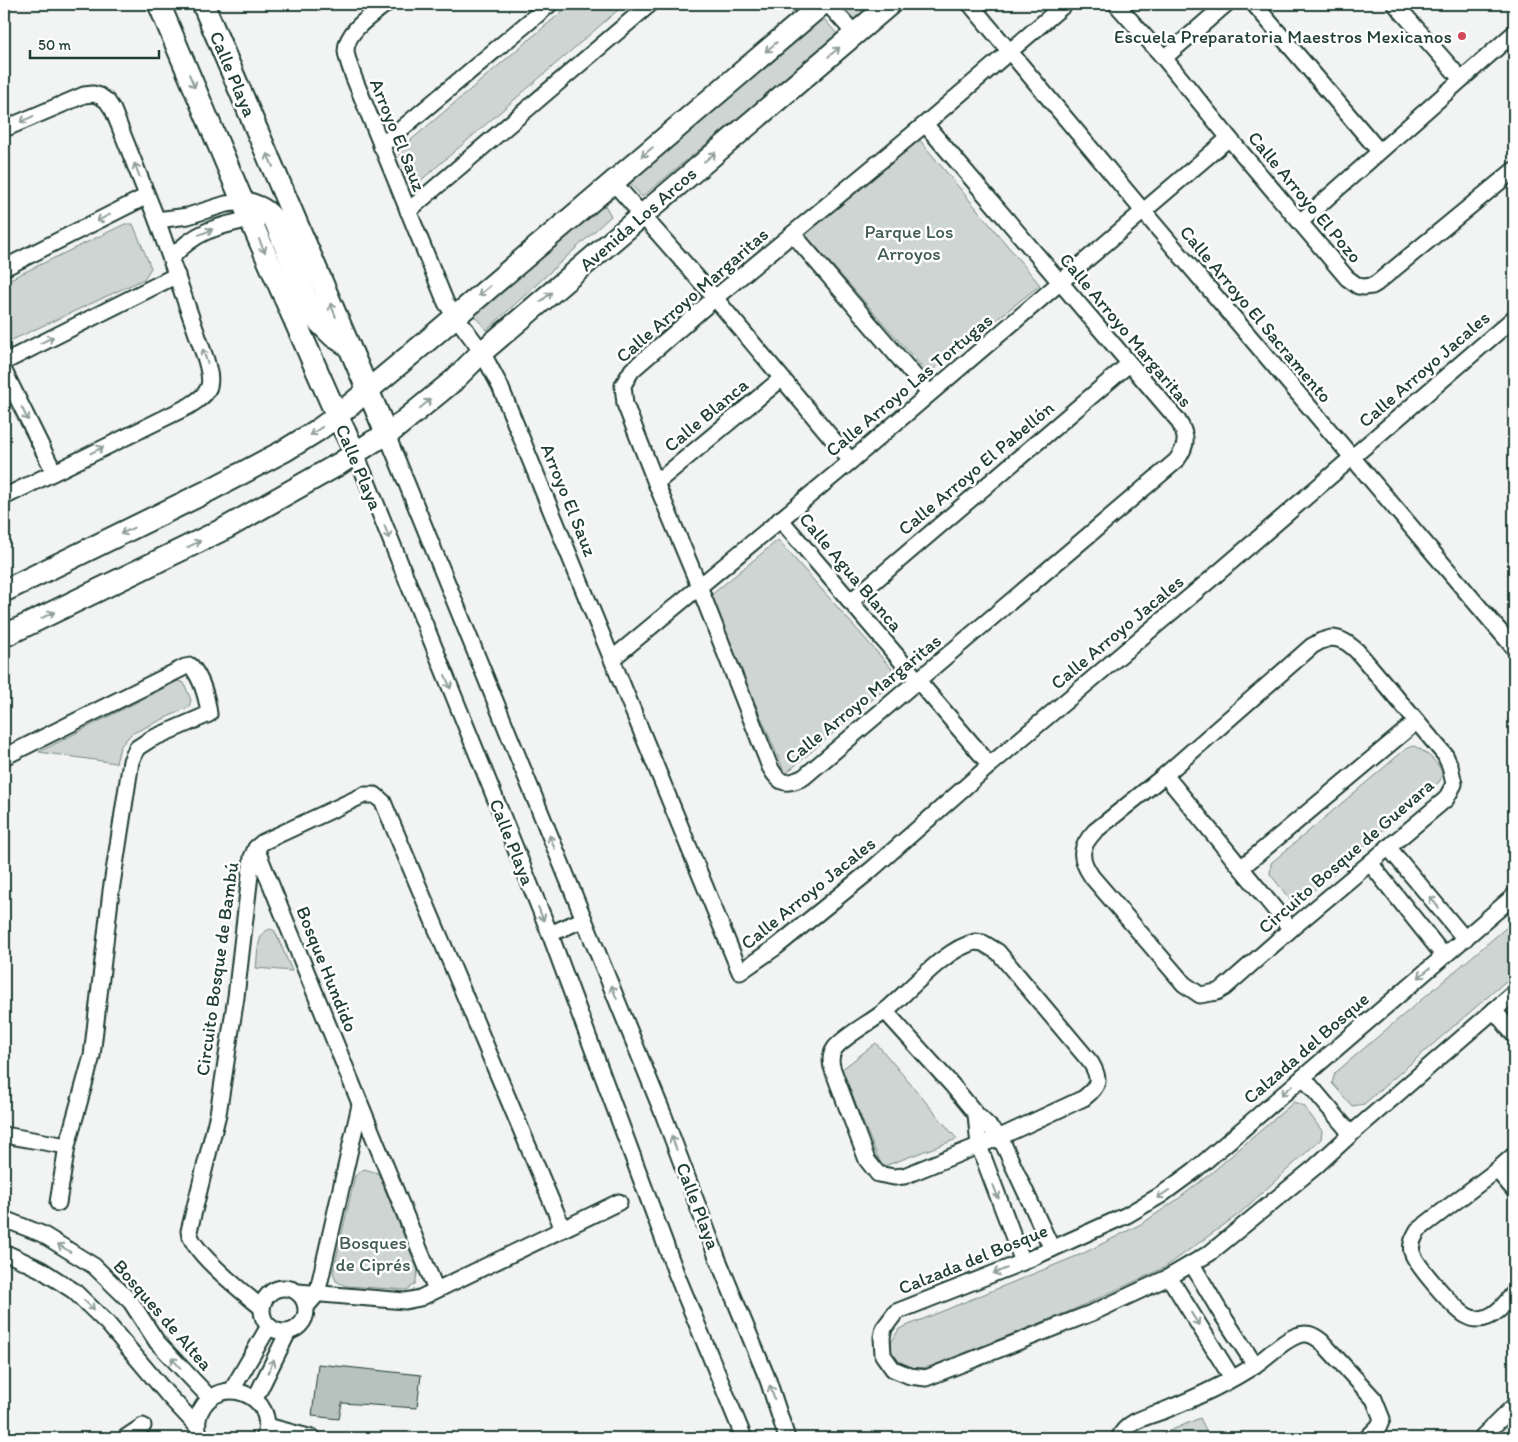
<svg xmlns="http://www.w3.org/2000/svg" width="1518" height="1442" viewBox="0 0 1518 1442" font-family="Itim,sans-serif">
<rect width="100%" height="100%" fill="#f2f3f3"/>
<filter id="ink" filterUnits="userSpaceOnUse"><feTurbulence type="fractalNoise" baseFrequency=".02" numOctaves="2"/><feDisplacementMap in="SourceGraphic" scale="10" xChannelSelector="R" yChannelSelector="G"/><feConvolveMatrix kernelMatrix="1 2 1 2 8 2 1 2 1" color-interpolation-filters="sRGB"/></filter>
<g filter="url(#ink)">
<!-- green -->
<g fill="#ced5d3" stroke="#768984">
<polygon points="571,4 625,4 411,189 398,151"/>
<polygon points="844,4 873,4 852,21 841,7"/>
<polygon points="823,18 838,35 642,197 629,182"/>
<polygon points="918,138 1040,285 928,374 803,232"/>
<polygon points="602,200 611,216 487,330 474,316"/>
<polygon points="125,224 133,224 151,268 144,279 12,340 4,340 4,282"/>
<polygon points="778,540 899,677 785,774 710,596"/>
<polygon points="178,681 184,683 191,700 189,707 131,734 120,747 116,763 39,752"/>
<path d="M1414 746C1422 749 1442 764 1442 775 1442 776 1440 781 1439 782L1302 900 1292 902 1270 874 1271 863 1407 748Z"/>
<polygon points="1514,921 1514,974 1364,1104 1352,1106 1332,1083 1335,1073"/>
<path d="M271 929 275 931 292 971 256 968C258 956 256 931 271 929Z"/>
<polygon points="876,1043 957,1139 882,1167 841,1070"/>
<path d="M1294 1102 1304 1106 1322 1131 1321 1139 1239 1214 1164 1268 1075 1309 929 1367C903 1369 901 1372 888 1348L899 1329 1084 1253 1143 1223 1178 1199 1210 1174Z"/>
<polygon points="364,1169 378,1173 418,1270 415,1284 407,1290 346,1286 336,1281 333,1272 355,1176"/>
<polygon points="1200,1418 1210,1438 1153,1438"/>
</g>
<!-- building -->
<polygon fill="#b7c1bd" stroke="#1f3d34" points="318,1364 421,1375 417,1408 342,1403 339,1419 312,1416"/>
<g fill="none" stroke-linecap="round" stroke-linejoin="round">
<!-- street casing -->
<g stroke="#1f3d34" stroke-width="19">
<g id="street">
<path d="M386 4C372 15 346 31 346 51 347 60 351 69 354 78L446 303 482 352 500 386 740 972 776 947 871 870 990 765 1211 579 1514 318"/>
<polyline points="828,4 855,34"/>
<polyline points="970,4 1143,211 1514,648"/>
<polyline points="1116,4 1164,58 1229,138 1347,278 1358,286 1363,287 1372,286 1377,283 1514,170"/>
<polyline points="1254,4 1379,151"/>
<polyline points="1395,4 1461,79"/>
<polyline points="1164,58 1226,4"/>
<path d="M925 124 1177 419C1188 436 1188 445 1176 461L804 777C786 786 779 784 770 767L699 586 656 483 625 404 623 385 632 370 715 298 925 124 1065 4"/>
<path d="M4 129 84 95 93 94 100 96 107 101 113 110 157 220 206 360C213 385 212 392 189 406L4 497"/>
<polyline points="381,146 550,4"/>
<polyline points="614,180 621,191 715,298 851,461"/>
<polyline points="408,211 650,4"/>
<polyline points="157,220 188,216 226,204 243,202"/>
<polyline points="1300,222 1514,33"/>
<polyline points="793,234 929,393"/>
<path d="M171 258C196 231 215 227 250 219"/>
<polyline points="4,268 147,196"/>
<polyline points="4,362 177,275"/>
<polyline points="4,371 54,472"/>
<polyline points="387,435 664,1116 717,1257 768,1380 787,1438"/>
<polyline points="356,454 550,934 676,1273 744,1438"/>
<polyline points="656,483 781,379"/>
<polyline points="780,519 990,765"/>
<polyline points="850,602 1129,364"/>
<path d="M1331 638C1342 638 1349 644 1357 651L1445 755 1450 766 1454 784 1446 799 1291 929 1224 988 1217 992 1200 995 1184 984 1092 877C1079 858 1079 848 1095 831L1165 775 1312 646 1321 641Z"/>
<polyline points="612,659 851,461 1229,138"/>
<path d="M4 757 185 667 191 666C202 679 207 698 209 714L151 739 137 748 131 761 111 891 92 1056 67 1146 58 1203"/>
<polyline points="1165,775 1291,929"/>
<polyline points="1388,847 1465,939"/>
<polyline points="256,848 436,1290"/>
<polyline points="1370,863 1444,956"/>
<polyline points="1241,868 1416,722"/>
<polyline points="1514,896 1195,1170 1161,1195 1127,1215 1023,1262 896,1312 884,1328 882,1337 883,1355 893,1369 910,1376 926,1378 1094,1312 1169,1277 1210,1253 1315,1167 1351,1134 1514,993"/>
<polyline points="550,934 584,919"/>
<path d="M975 942 983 943 998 952 1091 1063C1101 1080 1099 1086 1084 1098L1000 1137 904 1176 894 1177 878 1174 867 1160 833 1070C830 1062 830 1055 835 1048 847 1034 870 1023 885 1011 910 991 944 949 975 942Z"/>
<polyline points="1494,1010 1514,1035"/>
<polyline points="885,1011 952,1085 976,1114 1000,1137 1052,1249"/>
<polyline points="1303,1077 1351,1134"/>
<polyline points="976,1114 979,1146 1023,1262"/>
<polyline points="4,1135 67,1146"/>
<path d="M1514 1155 1497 1170 1418 1230C1414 1237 1410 1244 1412 1252 1415 1264 1455 1310 1467 1316 1470 1318 1474 1319 1478 1319 1494 1319 1505 1304 1514 1293"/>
<polyline points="1497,1170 1514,1190"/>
<polyline points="4,1219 42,1234 94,1266 131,1302 157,1342 210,1398"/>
<polyline points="4,1252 40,1269 74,1291 108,1324 167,1394 197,1426"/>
<polyline points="1192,1264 1219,1310 1255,1365"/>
<polyline points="1169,1277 1232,1378"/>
<circle cx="284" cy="1310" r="22"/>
<polyline points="298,1292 405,1301 420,1298 619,1202"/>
<polyline points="306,1307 317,1294 360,1105"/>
<path d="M262 1308C244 1293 191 1252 189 1231L218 1114 236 997 252 857 256 848 263 842 364 795H375L383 802 563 1229"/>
<polyline points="232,1390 269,1326"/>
<polyline points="255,1399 288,1332"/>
<polyline points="267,1426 312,1438"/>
<polyline points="125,1438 143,1426"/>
<path d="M200 1438C197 1430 197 1420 200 1412 219 1371 280 1396 264 1438"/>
<path d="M1119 1438C1127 1421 1146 1417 1163 1411 1193 1399 1228 1383 1255 1365 1269 1356 1281 1342 1296 1336 1306 1332 1312 1334 1321 1341L1374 1399 1382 1419 1379 1426 1367 1438"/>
<polyline points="1481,1438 1514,1406"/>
</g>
</g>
<!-- secondary casing -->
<g stroke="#1f3d34" stroke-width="25">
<g id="secondary">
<polyline points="159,4 250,219 337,416 356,454"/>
<polyline points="203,4 387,435"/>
<path d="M243 202C258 206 268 210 276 223L305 296 317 320 333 336 347 345"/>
<polyline points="4,591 206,492 284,451 318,430 337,416 421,346 822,4"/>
<polyline points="4,636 226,528 339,464 374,441 387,435 453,381 482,352 890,4"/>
</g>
</g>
<!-- street -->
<use href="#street" stroke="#fff" stroke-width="15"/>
<!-- secondary -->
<use href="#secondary" stroke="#fff" stroke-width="21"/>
</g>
<!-- one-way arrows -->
<defs><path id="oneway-shaft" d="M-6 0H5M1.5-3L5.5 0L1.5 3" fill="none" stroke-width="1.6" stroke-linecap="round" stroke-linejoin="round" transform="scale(1.25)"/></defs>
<g stroke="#8f9e9a">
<use href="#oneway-shaft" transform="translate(771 47) rotate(140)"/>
<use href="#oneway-shaft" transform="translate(834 52) rotate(-40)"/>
<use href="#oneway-shaft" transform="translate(192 81) rotate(67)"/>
<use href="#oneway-shaft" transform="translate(27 119) rotate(156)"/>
<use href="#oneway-shaft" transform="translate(647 152) rotate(140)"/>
<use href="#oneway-shaft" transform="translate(710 157) rotate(-40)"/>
<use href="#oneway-shaft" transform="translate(270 160) rotate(-113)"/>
<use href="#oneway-shaft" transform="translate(137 170) rotate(-111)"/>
<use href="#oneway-shaft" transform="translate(103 218) rotate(153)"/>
<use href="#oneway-shaft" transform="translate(206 232) rotate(-22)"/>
<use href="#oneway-shaft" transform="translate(262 246) rotate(66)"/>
<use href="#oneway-shaft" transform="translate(484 291) rotate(140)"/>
<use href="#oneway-shaft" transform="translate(546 297) rotate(-41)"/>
<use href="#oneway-shaft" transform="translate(333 310) rotate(-112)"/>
<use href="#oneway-shaft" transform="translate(47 340) rotate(-27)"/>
<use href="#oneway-shaft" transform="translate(205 356) rotate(-109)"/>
<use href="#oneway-shaft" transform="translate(425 404) rotate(-39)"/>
<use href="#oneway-shaft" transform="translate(25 414) rotate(64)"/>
<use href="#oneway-shaft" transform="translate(316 431) rotate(146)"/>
<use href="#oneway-shaft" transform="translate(97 450) rotate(-26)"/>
<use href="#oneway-shaft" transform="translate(127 531) rotate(154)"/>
<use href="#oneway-shaft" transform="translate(387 532) rotate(68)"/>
<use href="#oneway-shaft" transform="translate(194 544) rotate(-26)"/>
<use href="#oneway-shaft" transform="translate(48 615) rotate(-26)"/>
<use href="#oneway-shaft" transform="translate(448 682) rotate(68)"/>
<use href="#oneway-shaft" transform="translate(552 842) rotate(-112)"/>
<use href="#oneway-shaft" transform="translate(1434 902) rotate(-130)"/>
<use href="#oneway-shaft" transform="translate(541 914) rotate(68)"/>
<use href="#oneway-shaft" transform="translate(1424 973) rotate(140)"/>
<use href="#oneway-shaft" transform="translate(614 992) rotate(-112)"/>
<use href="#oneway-shaft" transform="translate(1287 1090) rotate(140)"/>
<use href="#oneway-shaft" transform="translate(674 1143) rotate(-111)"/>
<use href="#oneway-shaft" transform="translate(996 1192) rotate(69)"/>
<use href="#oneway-shaft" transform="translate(1163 1194) rotate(146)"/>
<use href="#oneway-shaft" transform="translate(64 1248) rotate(-148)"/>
<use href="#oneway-shaft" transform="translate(1000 1271) rotate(158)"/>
<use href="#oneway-shaft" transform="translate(89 1305) rotate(44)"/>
<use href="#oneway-shaft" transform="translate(1195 1319) rotate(58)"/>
<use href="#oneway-shaft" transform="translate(176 1363) rotate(-132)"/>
<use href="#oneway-shaft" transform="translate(271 1366) rotate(-64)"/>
<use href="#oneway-shaft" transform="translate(772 1392) rotate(-108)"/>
</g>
</g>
<!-- markers -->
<circle fill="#d1495b" stroke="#fff" stroke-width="2" cx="1462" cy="36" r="5"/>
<g text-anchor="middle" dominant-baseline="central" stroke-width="5" stroke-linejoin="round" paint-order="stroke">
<!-- poi labels -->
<g font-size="19" fill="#1f3d34" stroke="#fff" text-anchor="end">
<text x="1452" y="36">Escuela Preparatoria Maestros Mexicanos</text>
</g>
<!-- street labels -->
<g font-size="19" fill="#1f3d34" stroke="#fff">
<text transform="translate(233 74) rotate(67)">Calle Playa</text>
<text transform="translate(398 135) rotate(68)">Arroyo El Sauz</text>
<text transform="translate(1305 197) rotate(50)">Calle Arroyo El Pozo</text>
<text transform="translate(638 219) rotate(-41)">Avenida Los Arcos</text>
<text transform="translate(692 295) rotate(-41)">Calle Arroyo Margaritas</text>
<text transform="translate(1256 314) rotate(50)">Calle Arroyo El Sacramento</text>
<text transform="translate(1126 330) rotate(50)">Calle Arroyo Margaritas</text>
<text transform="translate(1424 369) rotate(-41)">Calle Arroyo Jacales</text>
<text transform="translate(909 385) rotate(-40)">Calle Arroyo Las Tortugas</text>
<text transform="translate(706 415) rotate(-40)">Calle Blanca</text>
<text transform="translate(359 467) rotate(67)">Calle Playa</text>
<text transform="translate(976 468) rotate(-40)">Calle Arroyo El Pabellón</text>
<text transform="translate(569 500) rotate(68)">Arroyo El Sauz</text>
<text transform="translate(851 572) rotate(50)">Calle Agua Blanca</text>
<text transform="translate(1117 632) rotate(-40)">Calle Arroyo Jacales</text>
<text transform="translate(863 699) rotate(-39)">Calle Arroyo Margaritas</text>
<text transform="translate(512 842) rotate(68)">Calle Playa</text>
<text transform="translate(1346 856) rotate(-41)">Circuito Bosque de Guevara</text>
<text transform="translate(808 893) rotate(-39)">Calle Arroyo Jacales</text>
<text transform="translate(217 969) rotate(-82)">Circuito Bosque de Bambú</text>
<text transform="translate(327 969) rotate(68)">Bosque Hundido</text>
<text transform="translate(1306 1048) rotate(-41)">Calzada del Bosque</text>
<text transform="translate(698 1206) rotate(69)">Calle Playa</text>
<text transform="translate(973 1259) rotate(-22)">Calzada del Bosque</text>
<text transform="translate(163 1315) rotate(49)">Bosques de Altea</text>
</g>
<!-- park labels -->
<g font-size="19" fill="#425b54" stroke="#fff">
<text x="909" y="231">Parque Los<tspan x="909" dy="22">Arroyos</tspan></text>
<text x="373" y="1242">Bosques<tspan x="373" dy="22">de Ciprés</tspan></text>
</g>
</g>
<!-- margin -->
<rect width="1518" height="1442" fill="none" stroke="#fff" stroke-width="20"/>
<rect x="10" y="10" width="1498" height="1422" fill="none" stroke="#1f3d34" stroke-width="2" filter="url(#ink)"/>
<!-- scale -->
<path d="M30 50v8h129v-8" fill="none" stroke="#1f3d34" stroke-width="2.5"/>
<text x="38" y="50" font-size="15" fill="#1f3d34" stroke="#ffffff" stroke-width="4" paint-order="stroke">50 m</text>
</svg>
